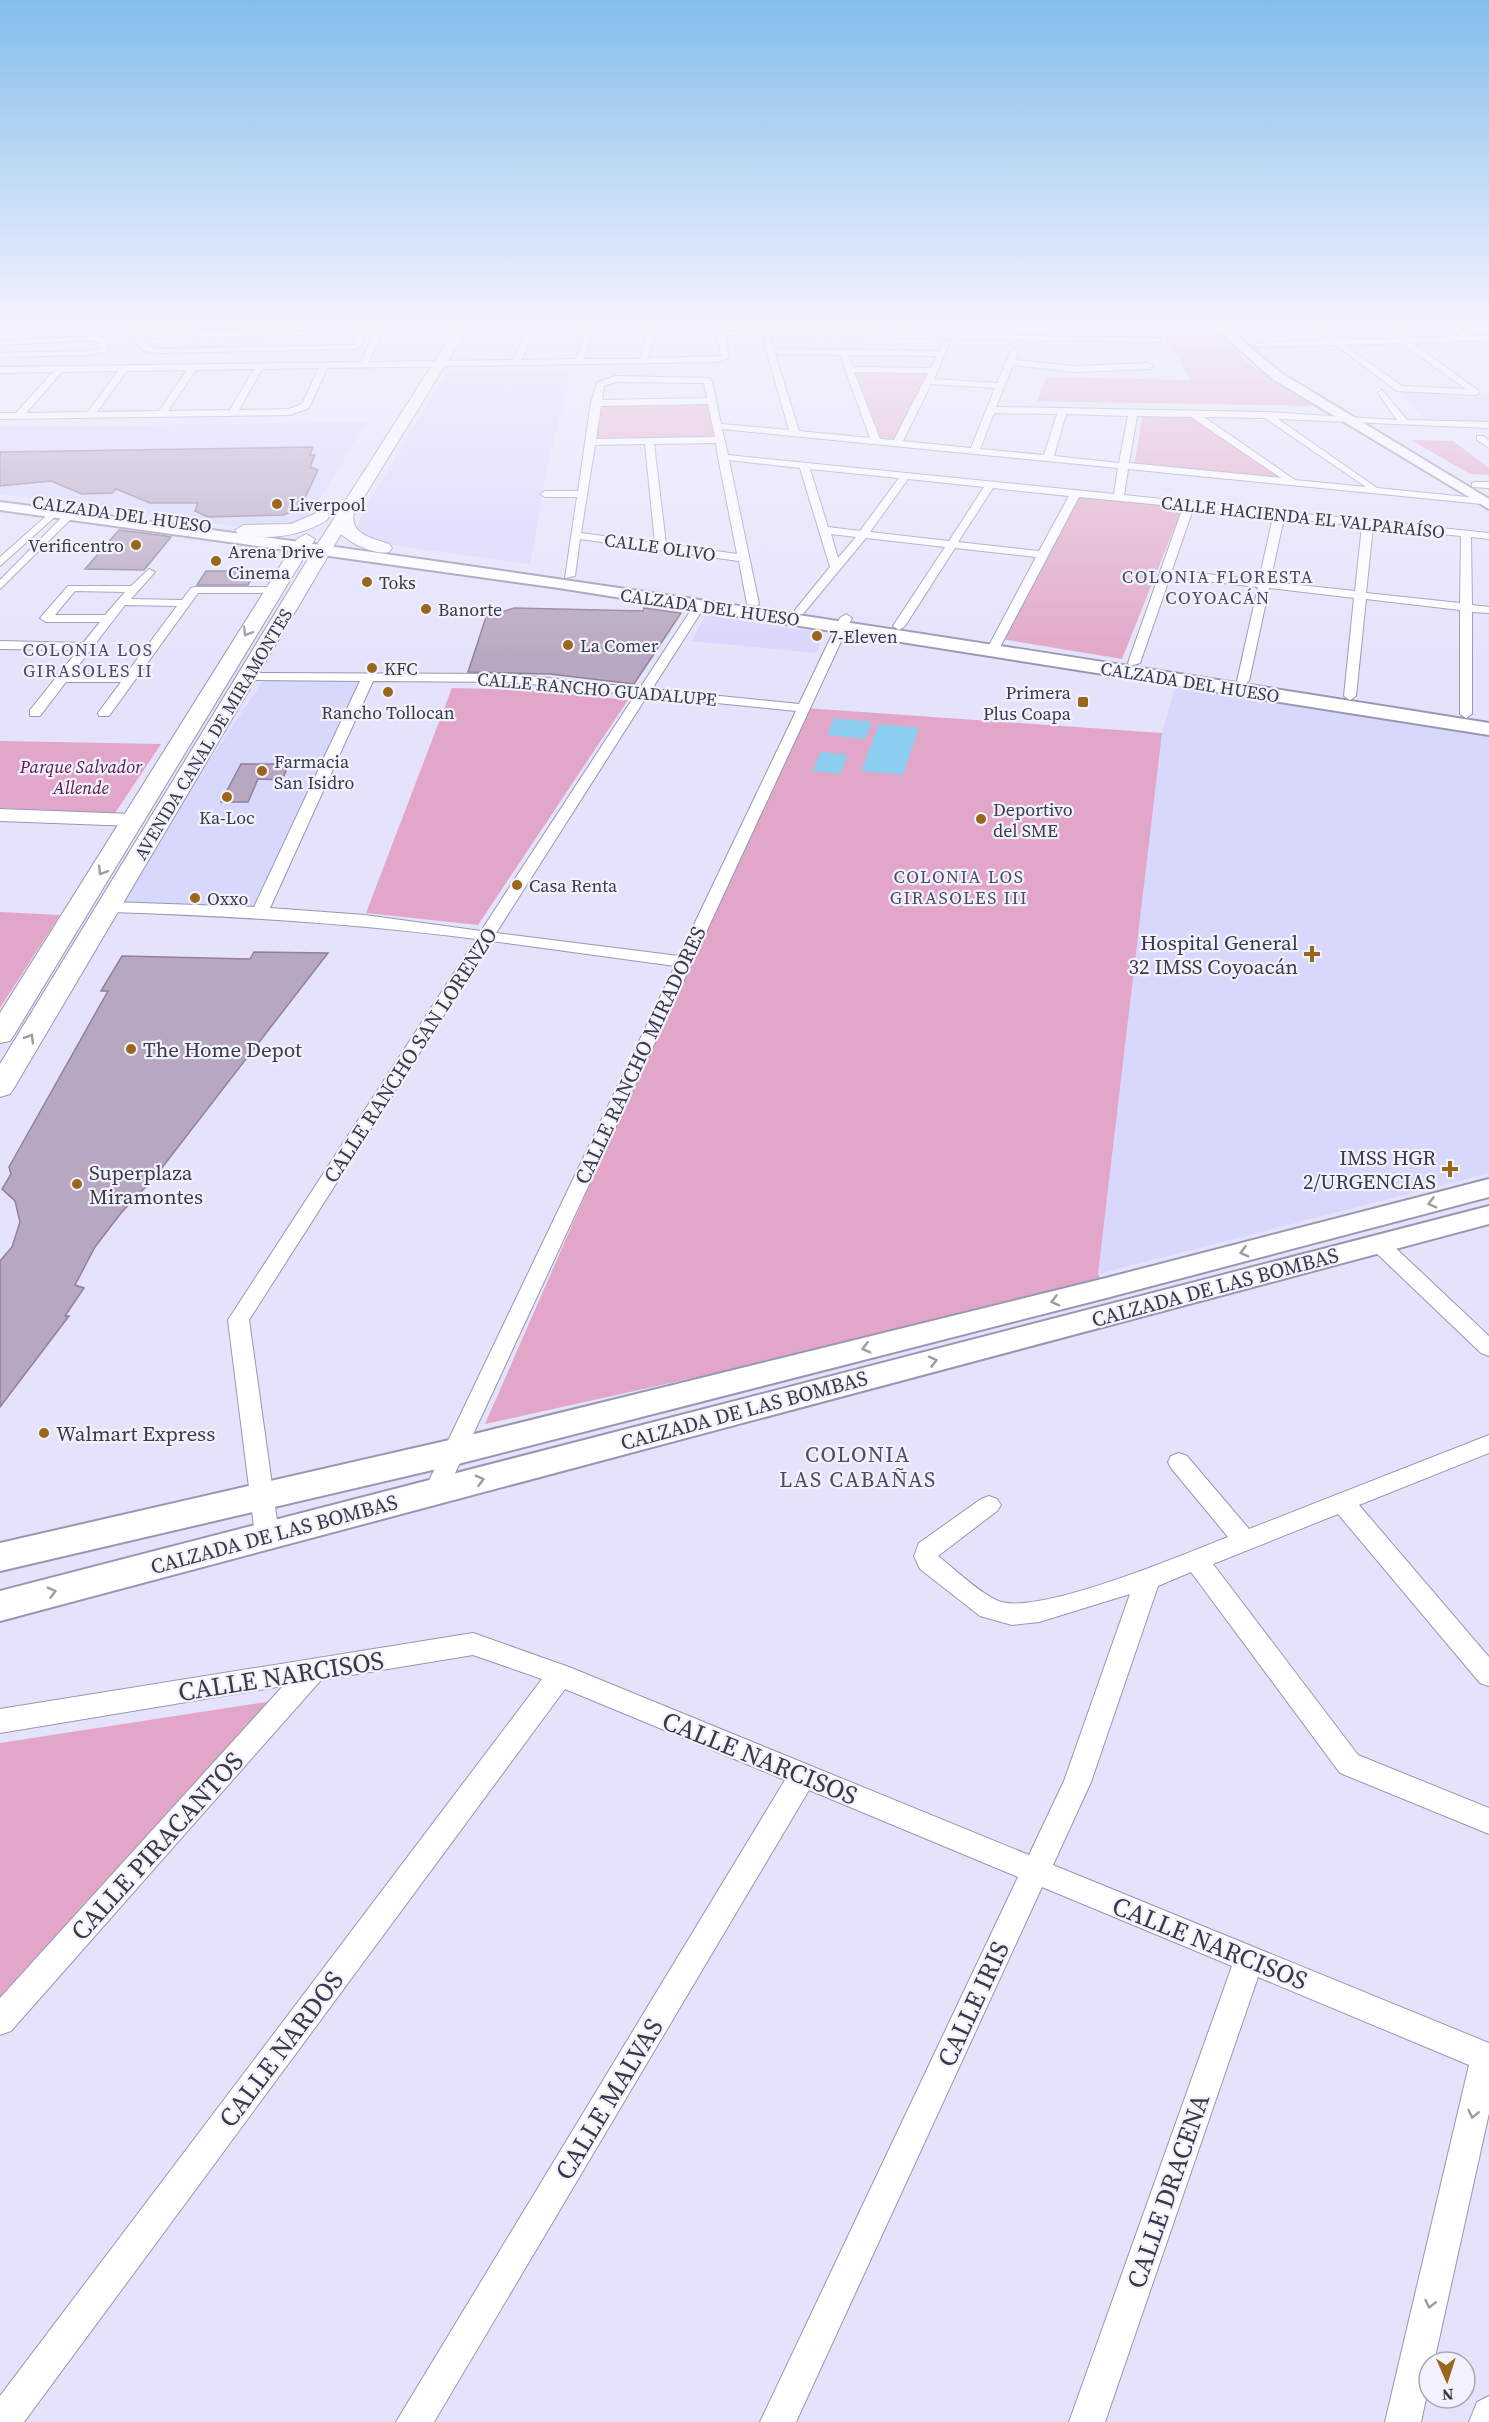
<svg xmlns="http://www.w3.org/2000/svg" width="1489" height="2422" viewBox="0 0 1489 2422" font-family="'Source Serif 4',serif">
<rect width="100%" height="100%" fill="#e4e3fb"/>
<!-- built -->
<g fill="#d8d7fc">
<polygon points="571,371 548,464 530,564 383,544 368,540 356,529 364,510 446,373"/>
<polygon points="1400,392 1489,394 1489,423 1426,421"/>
<polygon points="368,422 305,521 286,528 255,529 0,494 0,427"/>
<polygon points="706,615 803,630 825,633 816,653 691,641"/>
<polygon points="266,676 375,678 255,913 111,907"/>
<polygon points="1176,685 1489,735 1489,1173 1098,1274 1162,733"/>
</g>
<!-- green -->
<g fill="#e2a7c8">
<polygon points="192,320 242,320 237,332 204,333"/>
<polygon points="1164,335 1221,335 1247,362 1314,406 1037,401 1046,377 1191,380"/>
<polygon points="853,370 932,371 896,442 876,440"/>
<polygon points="711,403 718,439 595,440 599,404"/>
<polygon points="1143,414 1192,416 1286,479 1134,466"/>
<polygon points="1411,440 1453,441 1489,468 1489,475 1470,474"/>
<polygon points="1078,495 1183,506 1122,659 1001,639"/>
<polygon points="452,688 529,690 628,700 478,925 366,913"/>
<polygon points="805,708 1162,733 1098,1274 1105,1287 485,1424 689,958"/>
<polygon points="0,741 161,744 115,813 0,808"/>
<polygon points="0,912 60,915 0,1008"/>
<polygon points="273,1701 0,2007 0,1743"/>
</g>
<!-- water -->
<g fill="#8bceef">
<polygon points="834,718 872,722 865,739 827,735"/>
<polygon points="879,724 919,728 903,775 861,771"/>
<polygon points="821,752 848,755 840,774 812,771"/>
</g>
<!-- building -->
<g fill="#b8a7c0" stroke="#918098" stroke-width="1.5">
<polygon points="313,447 310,455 315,455 310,467 318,470 300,509 283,515 208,517 195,511 198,503 150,503 116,489 112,493 82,494 51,481 0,486 0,452"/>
<polygon points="119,530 159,535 171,537 144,570 85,569"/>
<polygon points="206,571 256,571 248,585 197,585"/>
<polygon points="514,608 643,611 644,608 681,613 634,684 550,674 468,672 486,617"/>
<polygon points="241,764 289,764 282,780 258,779 248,802 221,802"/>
<polygon points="254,952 328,953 154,1178 121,1213 95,1247 75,1285 84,1288 65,1316 69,1316 0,1407 0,1261 12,1247 20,1222 15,1201 2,1189 11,1174 9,1167 108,991 101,991 122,956 250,959"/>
</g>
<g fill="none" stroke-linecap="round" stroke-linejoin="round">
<!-- minor casing -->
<g stroke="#9897b3" stroke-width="2">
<g id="minor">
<polygon points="118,320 126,320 138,334 302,331 306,333 302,335 142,338 150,347 159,349 353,345 361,320 369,320 361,346 354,349 159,353 144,351"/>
<path d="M379 320H387L369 362 513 360 531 320H539L521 360 576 359 590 320H598L584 359H640L651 320H659L648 358 721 356 714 320H722L724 331 1157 338 1161 340 1157 342 725 335 729 357 718 362 327 368 309 408 290 415 0 419V413H16L53 372 0 373V367L361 362ZM319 368 302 404 289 409 239 410 262 369ZM254 369 230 410 168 411 196 370ZM187 370 159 411 97 412 127 371ZM118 371 88 412 26 413 62 372Z"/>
<polygon points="1038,320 1104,320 1108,322 1104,324"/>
<path d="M1305 320H1314L1341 340 1402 338 1377 320H1386L1411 338 1462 336 1437 320H1446L1473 336H1489V340L1413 343 1480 392 1476 395 1397 391 1336 345 1258 347 1254 345 1258 343 1331 340ZM1405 343 1406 346 1466 389 1402 386 1344 345Z"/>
<polygon points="75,321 78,325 0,329 0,325"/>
<polygon points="96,336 104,338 109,351 89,355 0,357 0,353 89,351 101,348 95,340 0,345 0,341"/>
<path d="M767 337 771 339 774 349 939 351 944 342H950L934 379 997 383 1011 351 1015 349 1019 351 1015 360 1075 366 1149 363 1153 366 1149 369 1075 372 1013 365 996 407 1266 412 1397 420 1378 393 1382 390 1407 420 1489 422V428L1278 419 1377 488 1486 499 1487 501 1482 504 1128 469 1124 495 1489 533V539L1471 537 1472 605 1489 607V613L1472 612V714L1466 718 1460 714V610L1366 599 1356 696 1350 700 1344 696 1354 598 1269 588 1249 681 1243 685 1237 681 1258 587 1170 577 1140 663 1130 666 1128 663 1183 507 1079 497 998 651 992 655 986 651 1036 557 955 548 905 626 899 630 893 626 945 547 866 538 803 614H795V610L830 567 800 468 729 460 759 604 757 606 747 604 739 561 580 539 575 576 565 578 577 497H545L540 494 545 491H578L591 403 597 383 615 376 708 378 712 381 721 424 789 430 763 339ZM775 354 840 355 870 438 799 431ZM848 355 937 356 931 368 853 367ZM854 372 928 373 894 440 880 439ZM616 382 704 383 707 398 602 400 604 386ZM931 384 995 388 971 448 903 441ZM708 404 715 437 596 439 601 406ZM994 413 1057 414 1044 455 980 449ZM1066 414 1128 416 1119 463 1054 456ZM1137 416 1191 417 1281 478 1129 463ZM1204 417 1265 418 1366 487 1295 480ZM722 429 1118 468 1114 494 728 455ZM716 443 718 457 737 554 666 544 654 444ZM645 444 655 543 581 533 595 445ZM810 469 899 478 860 531 828 527ZM908 479 984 487 949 541 870 532ZM993 488 1069 496 1039 551 958 542ZM1193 509 1273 517 1259 580 1172 570ZM1284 518 1362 526 1355 591 1270 582ZM1373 527 1461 536 1460 603 1366 593ZM831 534 856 537 838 558Z"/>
<polygon points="1477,436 1483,436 1489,440 1489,448 1477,440"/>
<polygon points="1476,482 1489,482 1489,488 1472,487 1472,483"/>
<polygon points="53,510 58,513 57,515 0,566 0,557"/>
<polygon points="66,513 75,515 0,589 0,580"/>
<path d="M149 569 155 572 131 599 182 600 191 588 195 587H273L279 590 273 593H198L109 716H99L98 713 121 682H66L40 716H30V710L78 650 0 649V641L83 643 100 622H46L40 618 68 586H131ZM75 591 125 592 105 615H55ZM125 605 177 606 126 674H72Z"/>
<path d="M699 603 705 606 652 689 799 704 840 618 846 614 852 618 444 1497 436 1500 428 1497 424 1491 675 966 491 941 249 1320 279 1535 275 1542 267 1545 259 1542 255 1535 228 1320 476 939C352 923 236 916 111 912L103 907 111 902 254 907 360 681 247 680 243 679V673L511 674 640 688 695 604ZM373 681 511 682 635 695 481 931 365 915 270 908ZM647 696 796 711 679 956 496 933Z"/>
<polygon points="1379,1237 1386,1239 1489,1336 1489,1356 1481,1353 1372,1249 1369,1244 1372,1239"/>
<path d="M1489 1435V1453L1359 1505 1489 1657V1686L1480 1683 1338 1514 1213 1564 1358 1755 1489 1808V1834L1340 1773 1191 1572 1158 1586 1091 1782 1053 1865 1489 2043V2113L1434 2362H1429V2385L1421 2422H1385L1469 2065 1258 1977 1105 2422H1069L1232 1966 1042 1887 796 2422H760L1018 1877 809 1790 434 2422H396L785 1780 565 1689 24 2422H0V2396L542 1679 473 1655 321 1680 11 2031 0 2035V1998L283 1686 0 1733V1709L473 1633 569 1667 1029 1855 1064 1781 1130 1594 1039 1622 1012 1625 980 1616 920 1569 914 1556 919 1543 981 1499 989 1496 997 1499 1001 1505 997 1511 938 1556C956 1570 976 1590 996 1600 1032 1619 1187 1553 1228 1537L1171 1468 1168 1462 1171 1456 1179 1453 1187 1456 1249 1529Z"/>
<polygon points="1489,2396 1489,2422 1469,2422 1477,2402"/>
</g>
</g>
<!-- tertiary casing -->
<g stroke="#9897b3" stroke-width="2">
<polygon id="tertiary" points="0,809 133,814 142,820 133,826 0,821"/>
</g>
<!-- secondary casing -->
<g stroke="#9897b3" stroke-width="4">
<g id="secondary">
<polygon points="1206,320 1218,320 1281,373 1489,499 1489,509 1273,379"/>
<path d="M0 502C498 566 993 644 1489 723V735L559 588 0 510Z"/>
<polygon points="1489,1179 1489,1197 1106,1298 454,1465 0,1571 0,1543 454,1439 1106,1278"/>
<polygon points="1489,1206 1489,1224 0,1621 0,1591"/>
</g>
</g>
<!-- primary casing -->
<g stroke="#9897b3" stroke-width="2">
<g id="primary">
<path d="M461 320H473L354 513C349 535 373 538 389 544L392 548 389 552C374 555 352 544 341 534L14 1088 10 1094 0 1097V1064L310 556Z"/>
<path d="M321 511 327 512 329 516 327 520C302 536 267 541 238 534L235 530 244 525 291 524Z"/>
<polygon points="306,534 315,539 14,1035 10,1041 0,1043 0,1013 297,539"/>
</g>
</g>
<!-- minor -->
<use href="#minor" fill="#fff" fill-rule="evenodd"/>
<!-- tertiary -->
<use href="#tertiary" fill="#fff" fill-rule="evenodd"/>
<!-- secondary -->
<use href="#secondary" fill="#fff" fill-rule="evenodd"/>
<!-- primary -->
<use href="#primary" fill="#fff" fill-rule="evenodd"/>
</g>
<!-- one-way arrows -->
<defs><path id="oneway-chevron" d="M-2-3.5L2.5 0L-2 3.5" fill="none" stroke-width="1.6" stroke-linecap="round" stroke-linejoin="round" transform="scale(1.5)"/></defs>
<g stroke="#9c9ca2">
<use href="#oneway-chevron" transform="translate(247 632) rotate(121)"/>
<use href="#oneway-chevron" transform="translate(102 871) rotate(122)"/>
<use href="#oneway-chevron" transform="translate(30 1038) rotate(-59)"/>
<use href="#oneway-chevron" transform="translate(1432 1203) rotate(165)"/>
<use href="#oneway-chevron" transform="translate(1244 1252) rotate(165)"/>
<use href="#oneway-chevron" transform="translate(1055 1301) rotate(166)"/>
<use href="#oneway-chevron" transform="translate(866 1348) rotate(166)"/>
<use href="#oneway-chevron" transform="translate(933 1361) rotate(-15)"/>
<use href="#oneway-chevron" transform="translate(480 1480) rotate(-15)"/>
<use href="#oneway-chevron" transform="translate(52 1592) rotate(-15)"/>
<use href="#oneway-chevron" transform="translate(1473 2114) rotate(103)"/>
<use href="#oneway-chevron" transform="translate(1430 2304) rotate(103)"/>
</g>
<!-- sky -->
<linearGradient id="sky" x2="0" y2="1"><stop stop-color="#83beeb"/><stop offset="0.49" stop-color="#f3f2fd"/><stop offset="1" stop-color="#f3f2fd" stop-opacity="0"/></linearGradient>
<rect width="1489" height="659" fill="url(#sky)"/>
<!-- markers -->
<g fill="#9a661c" stroke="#f2f2fe" stroke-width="2">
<circle cx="277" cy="504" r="6"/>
<circle cx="136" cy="545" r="6"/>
<circle cx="216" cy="561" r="6"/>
<circle cx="367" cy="582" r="6"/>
<circle cx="426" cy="609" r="6"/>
<circle cx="817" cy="636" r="6"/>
<circle cx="568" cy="645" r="6"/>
<circle cx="372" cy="668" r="6"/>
<circle cx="388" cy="692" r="6"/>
<rect x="1077" y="696" width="12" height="12" rx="3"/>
<circle cx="262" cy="771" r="6"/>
<circle cx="227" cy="797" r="6"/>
<circle cx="981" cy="819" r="6"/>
<circle cx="517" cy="885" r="6"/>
<circle cx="195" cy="898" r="6"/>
<path d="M1309 945h6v6h6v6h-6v6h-6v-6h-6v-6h6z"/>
<circle cx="131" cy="1049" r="6"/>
<path d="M1447 1160h6v6h6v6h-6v6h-6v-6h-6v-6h6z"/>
<circle cx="77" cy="1184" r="6"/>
<circle cx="44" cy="1433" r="6"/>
</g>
<g text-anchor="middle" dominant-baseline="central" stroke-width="4.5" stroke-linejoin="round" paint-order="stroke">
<!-- far-poi labels -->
<g font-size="18" fill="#3a3a46" stroke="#f2f2fe" text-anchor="start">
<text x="289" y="504">Liverpool</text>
<text x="124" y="545" text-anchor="end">Verificentro</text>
<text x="228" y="551">Arena Drive<tspan x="228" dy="21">Cinema</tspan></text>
<text x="379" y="582">Toks</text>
<text x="438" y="609">Banorte</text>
<text x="829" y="636">7-Eleven</text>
<text x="580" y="645">La Comer</text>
<text x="384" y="668">KFC</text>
<text x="1071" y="692" text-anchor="end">Primera<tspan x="1071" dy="21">Plus Coapa</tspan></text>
<text x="388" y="712" text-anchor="middle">Rancho Tollocan</text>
<text x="274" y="761">Farmacia<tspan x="274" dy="21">San Isidro</tspan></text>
<text x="993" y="809">Deportivo<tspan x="993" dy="21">del SME</tspan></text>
<text x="227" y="817" text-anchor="middle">Ka-Loc</text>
<text x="529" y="885">Casa Renta</text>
<text x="207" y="898">Oxxo</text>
</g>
<!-- far-street labels -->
<g font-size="18" fill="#3a3a46" stroke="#f2f2fe">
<text transform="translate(122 514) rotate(8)">CALZADA DEL HUESO</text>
<text transform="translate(1303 517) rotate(6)">CALLE HACIENDA EL VALPARAÍSO</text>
<text transform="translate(660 547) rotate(8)">CALLE OLIVO</text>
<text transform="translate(710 607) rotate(8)">CALZADA DEL HUESO</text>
<text transform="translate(1190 682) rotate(9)">CALZADA DEL HUESO</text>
<text transform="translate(597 689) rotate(5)">CALLE RANCHO GUADALUPE</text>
<text transform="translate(213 734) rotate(-59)">AVENIDA CANAL DE MIRAMONTES</text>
</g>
<!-- far-neighbourhood labels -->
<g font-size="18" letter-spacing="1.5" fill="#4d4b64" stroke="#f2f2fe">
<text x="1218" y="576">COLONIA FLORESTA<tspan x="1218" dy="21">COYOACÁN</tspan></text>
<text x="88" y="649">COLONIA LOS<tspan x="88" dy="21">GIRASOLES II</tspan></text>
<text x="959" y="876">COLONIA LOS<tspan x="959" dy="21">GIRASOLES III</tspan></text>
</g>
<!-- far-park labels -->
<g font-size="18" font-style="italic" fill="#5b1744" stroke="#f2f2fe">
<text x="81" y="766">Parque Salvador<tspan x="81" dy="21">Allende</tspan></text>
</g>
<!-- poi labels -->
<g font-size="21" fill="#3a3a46" stroke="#f2f2fe" text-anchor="start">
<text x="1298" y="942" text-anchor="end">Hospital General<tspan x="1298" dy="24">32 IMSS Coyoacán</tspan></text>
<text x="143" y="1049">The Home Depot</text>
<text x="1436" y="1157" text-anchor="end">IMSS HGR<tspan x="1436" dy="24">2/URGENCIAS</tspan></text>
<text x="89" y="1172">Superplaza<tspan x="89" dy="24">Miramontes</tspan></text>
<text x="56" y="1433">Walmart Express</text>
</g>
<!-- street labels -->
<g font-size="21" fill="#3a3a46" stroke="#f2f2fe">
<text transform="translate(410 1055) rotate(-57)">CALLE RANCHO SAN LORENZO</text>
<text transform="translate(640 1055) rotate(-65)">CALLE RANCHO MIRADORES</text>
<text transform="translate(1215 1287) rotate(-15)">CALZADA DE LAS BOMBAS</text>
<text transform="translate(744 1410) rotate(-15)">CALZADA DE LAS BOMBAS</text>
<text transform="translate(274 1534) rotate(-15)">CALZADA DE LAS BOMBAS</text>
</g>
<!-- neighbourhood labels -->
<g font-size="22" letter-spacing="1.5" fill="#4d4b64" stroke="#f2f2fe">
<text x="858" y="1454">COLONIA<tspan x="858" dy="25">LAS CABAÑAS</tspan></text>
</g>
<!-- near-street labels -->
<g font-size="26" fill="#3a3a46" stroke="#f2f2fe">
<text transform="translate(281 1676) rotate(-9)">CALLE NARCISOS</text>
<text transform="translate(760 1758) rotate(22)">CALLE NARCISOS</text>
<text transform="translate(157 1846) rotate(-48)">CALLE PIRACANTOS</text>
<text transform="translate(1210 1943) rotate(22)">CALLE NARCISOS</text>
<text transform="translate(973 2004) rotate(-65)">CALLE IRIS</text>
<text transform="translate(281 2049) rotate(-53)">CALLE NARDOS</text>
<text transform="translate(609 2099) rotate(-59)">CALLE MALVAS</text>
<text transform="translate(1168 2191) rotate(-71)">CALLE DRACENA</text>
</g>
</g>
<!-- north arrow -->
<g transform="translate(1447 2380) rotate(177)"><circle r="28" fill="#f2f2fe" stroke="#a8a8b4" stroke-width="1.5"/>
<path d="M0-4.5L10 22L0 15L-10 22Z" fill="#9a661c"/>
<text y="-9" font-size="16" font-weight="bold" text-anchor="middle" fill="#3a3a46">N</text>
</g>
</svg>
